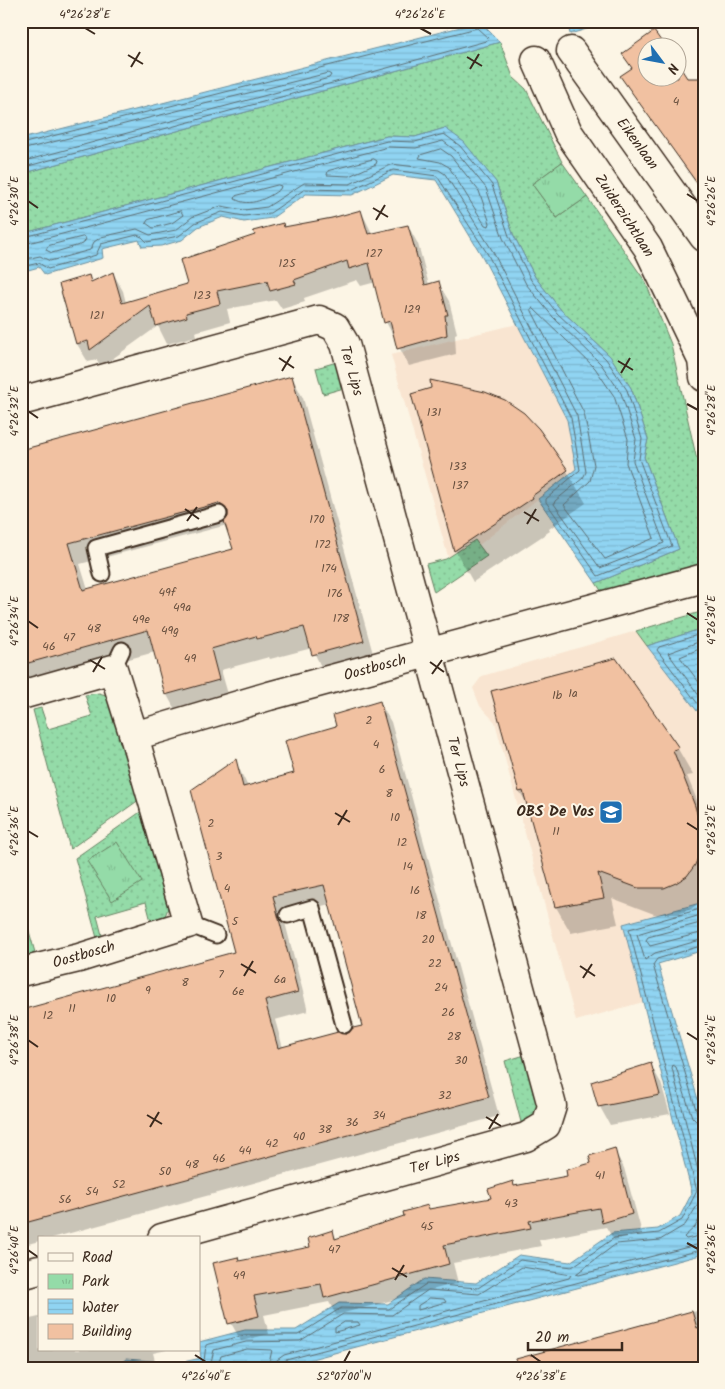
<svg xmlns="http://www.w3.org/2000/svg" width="725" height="1389" viewBox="0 0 725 1389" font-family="Kalam,sans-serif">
<defs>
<pattern id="grass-dots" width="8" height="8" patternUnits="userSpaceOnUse" patternTransform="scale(1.25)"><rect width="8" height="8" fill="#94dba8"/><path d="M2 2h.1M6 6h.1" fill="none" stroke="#80bc90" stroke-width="1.8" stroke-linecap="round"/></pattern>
<pattern id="park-tufts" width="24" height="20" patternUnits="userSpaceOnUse" patternTransform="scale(1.25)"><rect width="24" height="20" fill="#94dba8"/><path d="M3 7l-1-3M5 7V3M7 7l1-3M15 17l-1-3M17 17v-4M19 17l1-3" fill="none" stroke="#80bc90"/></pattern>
<pattern id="water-rules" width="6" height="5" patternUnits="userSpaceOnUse" patternTransform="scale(1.25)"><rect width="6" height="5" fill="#90d4f2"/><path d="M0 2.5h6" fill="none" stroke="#7db6cf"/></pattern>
</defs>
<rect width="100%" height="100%" fill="#fcf5e5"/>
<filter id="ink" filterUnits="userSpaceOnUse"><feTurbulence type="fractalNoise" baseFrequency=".02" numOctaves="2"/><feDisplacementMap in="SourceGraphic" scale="10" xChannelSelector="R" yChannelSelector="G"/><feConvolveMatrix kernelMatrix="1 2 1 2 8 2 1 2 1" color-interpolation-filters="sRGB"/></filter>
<g filter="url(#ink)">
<!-- built -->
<g fill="#f9e5d1">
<polygon points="517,324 567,421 576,469 451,567 391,355"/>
<polygon points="636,631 697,711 704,708 704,902 623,924 643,1002 576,1021 495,722 480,706 473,688 482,676"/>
</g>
<!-- grass -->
<g fill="url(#grass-dots)" stroke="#688263">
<polygon points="500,42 513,77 526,89 562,162 532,184 557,218 587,197 645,281 671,344 696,456 704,471 704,564 602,592 596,583 679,549 644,457 648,439 631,388 610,356 561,310 535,277 513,234 496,182 445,128 415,137 387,136 21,234 21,174"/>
<polygon points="337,362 344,388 323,394 316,368"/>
<polygon points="475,540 487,556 434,592 426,564 446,559"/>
<polygon points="704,611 704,628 647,646 636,631"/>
<polygon points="99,693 109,696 143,797 70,849 33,710 41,708 48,729 92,716 85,695"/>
<polygon points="146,808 170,903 165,916 152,925 146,902 97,916 103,939 97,938 75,858"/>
<polygon points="21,903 36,956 21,960"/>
<path d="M525 1055C532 1078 550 1111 522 1126L505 1061Z"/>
</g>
<!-- park -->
<g fill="url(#park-tufts)" stroke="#688263">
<polygon points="562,162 587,197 557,218 532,184"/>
<polygon points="117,842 142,882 112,901 87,861"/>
</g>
<!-- water -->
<g fill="url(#water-rules)" stroke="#6e909d">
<polygon points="567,21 613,21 570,34"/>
<polygon points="480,22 500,42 21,174 21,139"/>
<polygon points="445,128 464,142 496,182 513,234 535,277 561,310 610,356 631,388 648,439 644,457 679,549 596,583 538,499 576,469 567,420 482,256 436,180 393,175 352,195 306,194 272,218 244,222 223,217 198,227 182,240 161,246 142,247 139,240 102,249 103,258 45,275 39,267 21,272 21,234 387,136 415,137"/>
<polygon points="704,628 704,708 697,711 647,646"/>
<polygon points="704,902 704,950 658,964 704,1120 704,1254 278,1368 114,1368 126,1359 179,1363 201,1358 199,1342 245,1330 296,1330 339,1303 388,1304 424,1279 476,1283 519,1255 570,1262 612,1233 658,1229 680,1216 692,1193 623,924"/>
</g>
<!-- shadow -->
<g fill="#0003" fill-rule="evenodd">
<polygon points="648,48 648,78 678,78 678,66 695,90 704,84 704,195 622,76 632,69 624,54"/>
<polygon points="361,211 373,235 408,226 418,244 429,285 438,283 449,301 457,333 455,334 456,354 409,366 386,322 376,282 361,286 357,280 304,298 305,302 282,309 276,300 227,309 230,322 195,332 196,336 167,344 158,326 101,367 97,360 88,362 77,344 61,285 89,277 92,283 113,273 123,291 126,303 188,285 285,228"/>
<polygon points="21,369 25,382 21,383"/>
<path d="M292 377 303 398 375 661 325 675 312 648 270 659 269 657 221 670 230 701 178 715 167 695 155 652 21 688V451ZM227 525 234 550 88 590 80 564Z"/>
<polygon points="538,430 567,471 586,503 549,529 550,531 473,582 455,550"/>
<polygon points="616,659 678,749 693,775 687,776 704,817 704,899 691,909 679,914 654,914 612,898 618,924 571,933 556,907 529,807 520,792"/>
<path d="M380 703 391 722 499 1116 52 1238H39V1241L21 1246V1011L235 953V760L248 787 296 773 338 727ZM330 904 364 1026 346 1036 283 1048 275 1020 308 1011 283 915Z"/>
<polygon points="651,1065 661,1083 670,1114 610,1125 600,1107"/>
<polygon points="614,1150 624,1168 642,1233 614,1240 606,1227 539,1240 541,1246 453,1263 458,1283 336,1315 329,1302 264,1315 269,1334 241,1341 231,1323 238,1258 240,1262 312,1248 333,1232 337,1240 430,1211 492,1199 513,1183 515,1187 569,1177"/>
<polygon points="704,1309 704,1368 488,1368"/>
<polygon points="28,1315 30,1319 39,1317 39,1350 167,1350 153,1353 157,1368 123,1368 119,1361 100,1368 21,1368 21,1317"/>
</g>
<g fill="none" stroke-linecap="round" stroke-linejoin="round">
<!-- shore -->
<g stroke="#5d6e73" stroke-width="1">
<polyline points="21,144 477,28 488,38 486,41 21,168"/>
<polygon points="441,149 451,156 479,191 490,223 489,226 485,225 449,167 440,162 419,158 421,155"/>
<polyline points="21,150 328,73 331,75 329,78 21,162"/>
<polygon points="374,159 377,161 376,164 349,176 327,175 328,171"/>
<path d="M278 185 281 186 280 189C268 198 250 208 235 199L236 196Z"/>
<polygon points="181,211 183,215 172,223 153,228 146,223 148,220"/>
<polygon points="83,237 86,239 83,244 52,253 46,250 48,246"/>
<polyline points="21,238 387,141 415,142 444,134 460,146 492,185 509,236 531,280 557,313 606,359 627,390 642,439 639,459 672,546 598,576 546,502 546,499 580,470 571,418 487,253 437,176 393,170 351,190 305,189 270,213 244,216 222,212 195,223 179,236 147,242 142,237 137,235 101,244 96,255 48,269 39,263 21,267"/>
<polyline points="21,245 388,147 416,148 443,141 456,151 486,188 503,238 526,284 553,317 601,364 621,393 636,439 633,461 664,543 600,568 554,504 555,501 583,478 586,472 577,416 492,250 445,174 439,170 392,164 350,184 304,183 267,207 244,210 221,206 192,217 176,230 150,235 137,229 101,237 94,242 90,250 50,261 40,256 21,260"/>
<polygon points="533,308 595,368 614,396 628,439 626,463 654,538 605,559 564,505 590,481 594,465 584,413 532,311"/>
<polyline points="704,633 659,647 657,650 698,704 704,704"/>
<polyline points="704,640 668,653 700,697 704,698"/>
<polyline points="704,647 680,657 704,689"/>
<polyline points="704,914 637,934 645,960 655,953 704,939"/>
<polyline points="704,922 648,937 646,940 650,946 704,932"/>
<polyline points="704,945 657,959 653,965 697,1113 704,1117"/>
<polyline points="704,1124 697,1122 692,1117 676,1067 673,1065 672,1068 703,1190 702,1198 685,1225 660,1240 616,1244 576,1274 579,1275 704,1243"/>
<polyline points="704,1211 695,1227 684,1237 686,1239 704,1235"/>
<polygon points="430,1298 444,1299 446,1302 418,1310 418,1306"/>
<polygon points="345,1322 358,1322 360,1325 335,1332 335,1328"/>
<polyline points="123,1368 128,1364 177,1368"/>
<polyline points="180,1368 204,1361 206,1345 245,1335 298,1335 341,1308 389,1309 426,1284 478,1288 520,1260 572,1267 614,1238 659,1233 682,1220 697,1191 629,929 704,908"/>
<polyline points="206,1368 211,1362 214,1350 246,1342 300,1341 343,1314 392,1315 428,1290 479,1294 522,1267 571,1275 569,1278 284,1355 277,1360 275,1368"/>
<polyline points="217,1368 221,1356 247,1349 272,1350 268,1368"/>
<polyline points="281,1368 286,1360 704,1249"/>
</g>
</g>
<!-- building -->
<g fill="#f1c1a1" stroke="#3b2a1e" fill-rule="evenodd">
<polygon points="654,31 666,48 648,48 648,78 678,78 678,64 687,78 704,78 704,193 620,76 632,68 622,54"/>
<polygon points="361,210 368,234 408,225 425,285 439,281 448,315 445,315 447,335 397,349 390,321 384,323 369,263 349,269 347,261 294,280 296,284 270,291 267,281 217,291 220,304 186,313 187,317 156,326 150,306 90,350 88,341 76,344 59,284 89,275 91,282 113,272 122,303 187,284 180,260 255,235 253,231 283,223 284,227 332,218"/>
<path d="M292 376 364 641 312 655 304 627 257 639 256 636 211 649 219 680 165 695 148 630 21 665V450ZM219 503 228 511V517L224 521 233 549 83 590 69 543Z"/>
<polygon points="430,380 485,392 505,400 524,413 539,429 568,470 532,496 533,498 454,551 411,394 431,388"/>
<polygon points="616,658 679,748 673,750 695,806 701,828 700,853 695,865 687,876 676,883 664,888 638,888 598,873 604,898 555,907 523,791 519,792 491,691"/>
<path d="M380 701 489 1097 21 1224V1010L234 952 191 790 236 759 243 787 294 773 285 741 336 726 333 715ZM324 885 362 1026 353 1028 346 1034 338 1032 278 1048 265 1001 298 992 273 896Z"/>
<polygon points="651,1063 660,1095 598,1107 591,1082"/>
<polygon points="615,1148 632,1214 602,1223 599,1208 529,1221 531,1228 444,1245 449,1264 324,1298 321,1284 254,1296 259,1316 228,1324 213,1263 238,1257 239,1261 310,1247 308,1238 333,1230 335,1239 404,1216 403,1212 428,1205 429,1209 491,1198 488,1189 513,1181 514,1186 567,1176 566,1170 591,1163 589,1156"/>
<polygon points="692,1311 697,1328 704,1326 704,1368 517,1368 516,1359"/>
</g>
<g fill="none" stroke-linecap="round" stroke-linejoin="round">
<!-- service casing -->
<g stroke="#3b2a1e" stroke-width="19">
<g id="service">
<polyline points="102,574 96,548 219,514"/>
<polyline points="113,669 122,650"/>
<polyline points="288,915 312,908 344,1025"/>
<polyline points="188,924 216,935"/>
</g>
</g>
<!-- minor casing -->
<g stroke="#3b2a1e" stroke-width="31">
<g id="minor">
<polyline points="571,51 704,237"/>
<polyline points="536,60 568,132 648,248 702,360 704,377"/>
<polyline points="21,401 319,320 335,327 345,344 552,1106 546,1125 526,1137 162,1238"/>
<polyline points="21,695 113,669 134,736 269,696 704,578"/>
<polyline points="21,972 79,958 188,924 134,736"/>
<polyline points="21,1275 39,1270"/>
</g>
</g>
<!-- service -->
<use href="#service" stroke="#fcf5e5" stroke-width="15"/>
<!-- minor -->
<use href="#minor" stroke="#fcf5e5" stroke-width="28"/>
</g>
</g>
<!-- ticks -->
<path fill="none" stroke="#3b2a1e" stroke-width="2" d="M85 28 95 34M420 28 431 34M128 55 143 64M467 57 482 66M131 67 140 52M470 69 479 54M687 194 698 201M28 201 38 208M373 208 388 217M376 220 385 205M279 358 294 368M618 361 633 370M282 371 291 356M621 373 630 358M687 404 698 410M28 411 38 418M185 509 199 519M524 512 539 521M187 521 197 507M527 524 536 509M687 613 698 620M28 621 38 628M90 660 105 669M430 662 444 672M93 672 102 657M432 674 442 660M335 813 350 822M687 823 698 830M338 825 347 810M28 831 38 837M241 964 256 973M580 966 595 976M244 976 253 961M583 978 592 964M687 1033 698 1040M28 1040 38 1047M147 1115 162 1124M486 1117 501 1126M150 1127 159 1112M489 1129 498 1114M687 1243 698 1249M28 1250 38 1257M392 1268 407 1277M395 1280 404 1265M195 1355 206 1362M531 1355 541 1362M344 1362 350 1351"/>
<!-- icons -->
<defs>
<g id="school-square" transform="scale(1.25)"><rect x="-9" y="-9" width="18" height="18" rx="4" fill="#1f6fb2" stroke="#fcf5e5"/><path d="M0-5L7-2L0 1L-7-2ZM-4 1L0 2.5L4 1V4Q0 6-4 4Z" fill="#fff"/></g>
</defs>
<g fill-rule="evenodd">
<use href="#school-square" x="611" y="812"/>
</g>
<g text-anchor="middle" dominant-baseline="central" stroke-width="4" stroke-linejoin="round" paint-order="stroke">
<!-- number labels -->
<g font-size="12" fill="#68503f">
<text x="676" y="101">4</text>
<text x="374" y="253">127</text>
<text x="287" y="263">125</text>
<text x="202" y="295">123</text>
<text x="412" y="309">129</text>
<text x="97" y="315">121</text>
<text x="434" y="412">131</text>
<text x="458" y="466">133</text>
<text x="460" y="485">137</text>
<text x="317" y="519">170</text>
<text x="323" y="544">172</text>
<text x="329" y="568">174</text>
<text x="167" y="592">49f</text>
<text x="335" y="593">176</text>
<text x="182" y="607">49a</text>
<text x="341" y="618">178</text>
<text x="141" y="619">49e</text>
<text x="94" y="628">48</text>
<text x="170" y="630">49g</text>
<text x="69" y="637">47</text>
<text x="49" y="646">46</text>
<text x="190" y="658">49</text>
<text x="573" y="693">1a</text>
<text x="557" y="695">1b</text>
<text x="369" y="720">2</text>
<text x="376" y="744">4</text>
<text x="382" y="769">6</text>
<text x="389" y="793">8</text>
<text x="395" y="817">10</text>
<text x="211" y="823">2</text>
<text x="556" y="831">11</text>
<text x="402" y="842">12</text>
<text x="219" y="856">3</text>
<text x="408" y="866">14</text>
<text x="227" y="888">4</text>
<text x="415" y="890">16</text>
<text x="421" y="915">18</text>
<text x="235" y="921">5</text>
<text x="428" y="939">20</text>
<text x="435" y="963">22</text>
<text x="221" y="974">7</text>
<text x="280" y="979">6a</text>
<text x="185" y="982">8</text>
<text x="441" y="987">24</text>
<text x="148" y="990">9</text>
<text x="238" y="991">6e</text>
<text x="111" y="998">10</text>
<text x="72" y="1008">11</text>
<text x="448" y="1012">26</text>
<text x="48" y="1015">12</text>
<text x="454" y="1036">28</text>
<text x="461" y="1060">30</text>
<text x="445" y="1095">32</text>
<text x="379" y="1115">34</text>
<text x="352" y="1122">36</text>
<text x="325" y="1129">38</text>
<text x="299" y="1136">40</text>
<text x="272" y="1143">42</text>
<text x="245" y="1150">44</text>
<text x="219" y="1158">46</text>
<text x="192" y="1164">48</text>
<text x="165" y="1171">50</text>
<text x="600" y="1175">41</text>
<text x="119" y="1184">52</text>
<text x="92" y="1191">54</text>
<text x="65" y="1199">56</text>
<text x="511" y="1203">43</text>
<text x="427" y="1226">45</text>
<text x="334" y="1249">47</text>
<text x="239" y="1275">49</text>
</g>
<!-- street labels -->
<g font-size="15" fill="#3b2a1e" stroke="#fcf5e5">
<text transform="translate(637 144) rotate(54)">Eikenlaan</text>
<text transform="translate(624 216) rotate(57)">Zuiderzichtlaan</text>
<text transform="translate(351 371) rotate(74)">Ter Lips</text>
<text transform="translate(375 668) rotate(-15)">Oostbosch</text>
<text transform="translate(458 762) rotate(75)">Ter Lips</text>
<text transform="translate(84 955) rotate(-16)">Oostbosch</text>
<text transform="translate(435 1163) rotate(-15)">Ter Lips</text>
</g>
<!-- poi labels -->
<g font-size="15" font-weight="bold" fill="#3b2a1e" stroke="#fcf5e5" text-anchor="end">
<text x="594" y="812">OBS De Vos</text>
</g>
</g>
<!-- margin -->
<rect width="725" height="1389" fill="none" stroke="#fcf5e5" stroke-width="55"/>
<!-- legend -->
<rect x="38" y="1236" width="162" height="115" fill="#fcf5e5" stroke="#afa495"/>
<rect x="48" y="1253" width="25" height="8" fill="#fcf5e5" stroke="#afa495"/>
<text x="82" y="1262" font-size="15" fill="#3b2a1e">Road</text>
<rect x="48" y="1274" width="25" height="15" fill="url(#park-tufts)" stroke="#afa495"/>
<text x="82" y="1286" font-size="15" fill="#3b2a1e">Park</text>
<rect x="48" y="1299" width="25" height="15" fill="url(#water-rules)" stroke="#afa495"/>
<text x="82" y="1312" font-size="15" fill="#3b2a1e">Water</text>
<rect x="48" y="1324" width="25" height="15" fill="#f1c1a1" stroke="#afa495"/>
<text x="82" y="1336" font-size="15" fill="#3b2a1e">Building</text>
<!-- north arrow -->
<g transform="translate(662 62) rotate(122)"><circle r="24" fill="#fcf5e5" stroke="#afa495"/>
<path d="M0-4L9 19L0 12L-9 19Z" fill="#1f6fb2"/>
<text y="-8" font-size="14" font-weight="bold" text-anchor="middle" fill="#3b2a1e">N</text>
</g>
<!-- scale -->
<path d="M528 1342v8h94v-8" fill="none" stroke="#3b2a1e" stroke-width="2.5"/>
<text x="535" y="1342" font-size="15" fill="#3b2a1e" stroke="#fcf5e5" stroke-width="4" paint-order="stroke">20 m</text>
<rect x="28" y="28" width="670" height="1334" fill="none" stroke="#3b2a1e" stroke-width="2"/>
<g font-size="12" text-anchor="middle" fill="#3b2a1e">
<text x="85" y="18">4°26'28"E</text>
<text x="420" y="18">4°26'26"E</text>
<text transform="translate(711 201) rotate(-90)" y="4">4°26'26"E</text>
<text transform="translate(14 201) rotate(-90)" y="4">4°26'30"E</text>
<text transform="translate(711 410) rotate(-90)" y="4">4°26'28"E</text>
<text transform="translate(14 411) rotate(-90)" y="4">4°26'32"E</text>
<text transform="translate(711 620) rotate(-90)" y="4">4°26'30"E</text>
<text transform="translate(14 621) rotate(-90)" y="4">4°26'34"E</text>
<text transform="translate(711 830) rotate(-90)" y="4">4°26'32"E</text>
<text transform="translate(14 831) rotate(-90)" y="4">4°26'36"E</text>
<text transform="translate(711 1040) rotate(-90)" y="4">4°26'34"E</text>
<text transform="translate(14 1040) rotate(-90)" y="4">4°26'38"E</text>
<text transform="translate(711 1249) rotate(-90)" y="4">4°26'36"E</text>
<text transform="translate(14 1250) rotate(-90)" y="4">4°26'40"E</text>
<text x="206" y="1380">4°26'40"E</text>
<text x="344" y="1380">52°07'00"N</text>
<text x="541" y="1380">4°26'38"E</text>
</g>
</svg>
